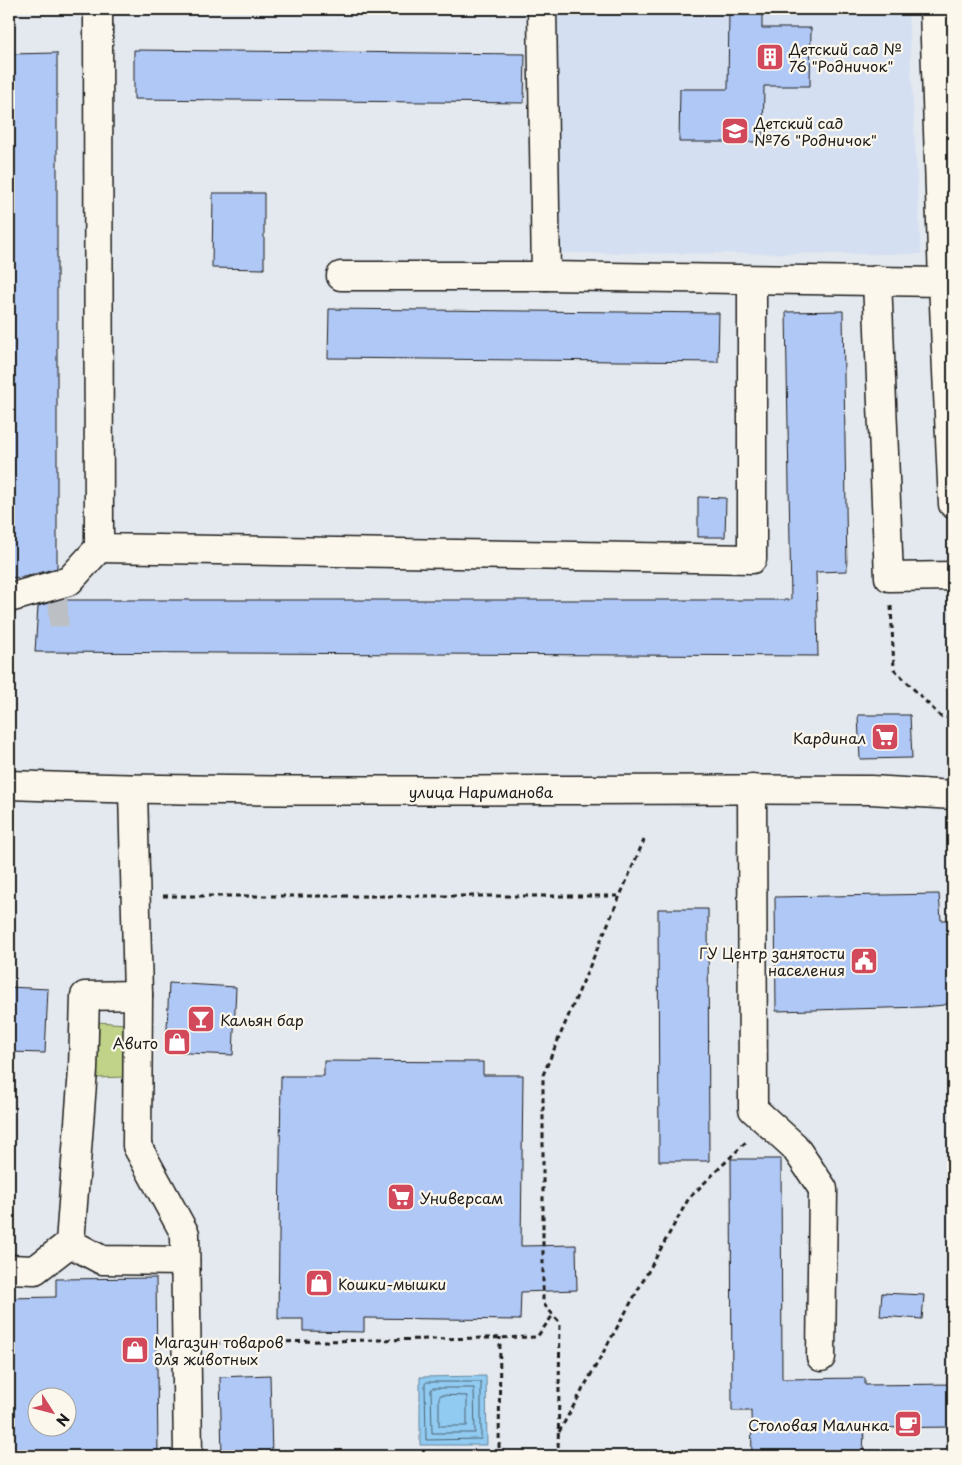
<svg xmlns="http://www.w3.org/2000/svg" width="962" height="1465" viewBox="0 0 962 1465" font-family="'Playpen Sans',sans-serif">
<rect width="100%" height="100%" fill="#e4e9ef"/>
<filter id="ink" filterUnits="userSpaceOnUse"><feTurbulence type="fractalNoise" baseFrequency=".02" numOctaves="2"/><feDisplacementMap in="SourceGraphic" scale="10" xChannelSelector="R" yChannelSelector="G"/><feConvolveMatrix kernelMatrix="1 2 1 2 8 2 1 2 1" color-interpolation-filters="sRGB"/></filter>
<g filter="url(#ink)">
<!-- built -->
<polygon fill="#d4dff1" points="555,9 908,9 921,254 557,253"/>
<!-- green -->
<polygon fill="#c0d388" stroke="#6e7852" points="97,1022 126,1024 125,1077 97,1078 90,1071"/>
<!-- water -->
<polygon fill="#92cbf1" stroke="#63859c" points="486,1376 487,1445 420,1445 420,1377"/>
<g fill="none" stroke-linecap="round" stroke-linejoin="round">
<!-- shore -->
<g stroke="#4b6271" stroke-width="1">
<polygon points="427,1382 481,1382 481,1439 426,1440 425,1384"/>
<polygon points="433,1388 474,1388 475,1433 432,1433 431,1390"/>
<polygon points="441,1395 467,1396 467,1426 439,1426 439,1398"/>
</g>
</g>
<!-- building -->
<g fill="#b0c8f6" stroke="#1c1c1c" fill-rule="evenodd">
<polygon points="729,9 762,9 762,28 811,28 810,86 764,86 763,142 679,142 680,89 728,89"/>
<polygon points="134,50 525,54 524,103 134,99"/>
<polygon points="57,53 57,568 24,577 9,578 9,54"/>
<polygon points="213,193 264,193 264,269 212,268"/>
<polygon points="329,309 719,313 718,362 328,358"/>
<polygon points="843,311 847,571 816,572 818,656 35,652 38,606 59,600 791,600 786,312"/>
<polygon points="698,497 726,498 725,537 698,537"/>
<polygon points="858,715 910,715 912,758 860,759"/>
<polygon points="939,894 941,920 953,920 953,1001 944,1005 923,1007 776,1011 775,897"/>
<polygon points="658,909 708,909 709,1161 659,1161"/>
<polygon points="169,983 236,987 233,1055 166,1052"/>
<polygon points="9,987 48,989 45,1053 9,1052"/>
<polygon points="324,1061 483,1062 483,1075 523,1075 521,1246 576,1245 577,1290 521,1292 520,1320 364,1318 364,1332 303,1331 303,1319 278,1319 281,1076 324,1076"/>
<polygon points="731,1159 781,1159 782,1379 865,1378 865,1385 953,1384 953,1427 864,1428 863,1456 752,1456 751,1411 732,1411"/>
<path d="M156 1278 158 1456H9V1298L56 1297V1279ZM38 1398H68V1428H38Z"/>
<polygon points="882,1293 924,1295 922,1319 880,1316"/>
<polygon points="270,1375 272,1456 222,1456 220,1377"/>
</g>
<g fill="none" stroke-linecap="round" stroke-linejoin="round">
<!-- minor-tunnel -->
<polyline stroke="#bcc0c5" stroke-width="28" stroke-dasharray="28 14" stroke-linecap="butt" points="49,613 68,612"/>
<!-- minor casing -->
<g stroke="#1c1c1c" stroke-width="31">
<g id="minor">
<polyline points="98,9 99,548 752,559 752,280"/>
<polyline points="542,9 546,276 943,282"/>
<polyline points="934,9 943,282 953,504"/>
<polyline points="341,276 546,276"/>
<polyline points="877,280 889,577 953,576"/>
<polyline points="9,598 69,581 99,548"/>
<path d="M9 785C296 796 583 787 871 790L953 795"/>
<polyline points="752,789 753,1109 794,1146 823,1189 821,1357"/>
<polyline points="133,790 138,995 137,1146 185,1234 188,1456"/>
<polyline points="138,995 85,996 83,1070 70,1243 102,1260 185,1261"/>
<polyline points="9,1269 35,1270 70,1243"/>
</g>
</g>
<!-- path -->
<g stroke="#1c1c1c" stroke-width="3" stroke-dasharray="5 4" stroke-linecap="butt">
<polyline points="891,606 894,669 941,717 953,718"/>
<polyline points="163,896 620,896"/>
<polyline points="215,1343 537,1337 553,1315"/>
<polyline points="559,1432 689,1198 747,1141"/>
<polyline points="377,1456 499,1452 500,1337"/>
<polyline points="558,1456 560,1323 543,1303 543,1075 644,840"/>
</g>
<!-- minor -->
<use href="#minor" stroke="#fbf7ec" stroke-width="28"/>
</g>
</g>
<!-- icons -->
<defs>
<g id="building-square" transform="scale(1.4375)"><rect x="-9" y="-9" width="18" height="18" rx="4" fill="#d1495b" stroke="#fbf7ec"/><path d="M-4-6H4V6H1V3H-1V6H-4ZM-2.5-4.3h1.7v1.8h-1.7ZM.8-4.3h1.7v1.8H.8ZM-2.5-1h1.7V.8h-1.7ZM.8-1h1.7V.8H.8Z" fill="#fff"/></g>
<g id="school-square" transform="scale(1.4375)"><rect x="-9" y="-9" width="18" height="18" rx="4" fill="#d1495b" stroke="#fbf7ec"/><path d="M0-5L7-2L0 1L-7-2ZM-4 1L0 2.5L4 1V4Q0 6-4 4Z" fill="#fff"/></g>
<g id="supermarket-square" transform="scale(1.4375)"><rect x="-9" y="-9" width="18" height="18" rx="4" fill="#d1495b" stroke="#fbf7ec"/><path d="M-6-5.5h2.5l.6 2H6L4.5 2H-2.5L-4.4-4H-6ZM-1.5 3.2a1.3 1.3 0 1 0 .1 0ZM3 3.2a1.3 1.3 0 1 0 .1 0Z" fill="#fff"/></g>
<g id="civic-square" transform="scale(1.4375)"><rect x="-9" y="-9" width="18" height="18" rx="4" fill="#d1495b" stroke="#fbf7ec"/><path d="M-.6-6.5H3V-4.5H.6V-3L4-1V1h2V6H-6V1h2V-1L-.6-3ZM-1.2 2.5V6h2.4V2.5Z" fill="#fff"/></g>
<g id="bar-square" transform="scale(1.4375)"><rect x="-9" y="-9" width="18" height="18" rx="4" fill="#d1495b" stroke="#fbf7ec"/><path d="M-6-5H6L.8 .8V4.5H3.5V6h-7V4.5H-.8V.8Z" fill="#fff"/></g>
<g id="shop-square" transform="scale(1.4375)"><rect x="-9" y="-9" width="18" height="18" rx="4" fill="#d1495b" stroke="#fbf7ec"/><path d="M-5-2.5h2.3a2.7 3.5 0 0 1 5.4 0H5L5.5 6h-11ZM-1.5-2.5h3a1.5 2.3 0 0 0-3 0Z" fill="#fff"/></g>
<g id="cafe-square" transform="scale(1.4375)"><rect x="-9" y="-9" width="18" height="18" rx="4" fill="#d1495b" stroke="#fbf7ec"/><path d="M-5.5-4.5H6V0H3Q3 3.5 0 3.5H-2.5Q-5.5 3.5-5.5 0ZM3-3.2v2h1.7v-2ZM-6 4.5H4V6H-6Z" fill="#fff"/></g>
</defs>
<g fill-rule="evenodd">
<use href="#building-square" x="770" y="57"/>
<use href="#school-square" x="735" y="131"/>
<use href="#supermarket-square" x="885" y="737"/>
<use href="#civic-square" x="864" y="961"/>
<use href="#bar-square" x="201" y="1019"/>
<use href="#shop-square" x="177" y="1042"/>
<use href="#supermarket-square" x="401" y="1197"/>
<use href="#shop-square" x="319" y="1283"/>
<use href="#shop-square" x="135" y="1350"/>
<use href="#cafe-square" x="908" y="1424"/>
</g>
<g text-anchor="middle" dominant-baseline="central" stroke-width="4.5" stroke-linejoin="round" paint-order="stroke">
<!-- poi labels -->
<g font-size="15" fill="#1c1c1c" stroke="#fbf7ec" text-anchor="start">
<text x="789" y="48">Детский сад №<tspan x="789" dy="17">76 "Родничок"</tspan></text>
<text x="754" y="122">Детский сад<tspan x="754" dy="17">№76 "Родничок"</tspan></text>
<text x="866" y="737" text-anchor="end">Кардинал</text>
<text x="845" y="952" text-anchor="end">ГУ Центр занятости<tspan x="845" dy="17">населения</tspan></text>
<text x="220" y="1019">Кальян бар</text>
<text x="158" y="1042" text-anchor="end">Авито</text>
<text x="420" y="1197">Универсам</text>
<text x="338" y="1283">Кошки-мышки</text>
<text x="154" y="1341">Магазин товаров<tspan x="154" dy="17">для животных</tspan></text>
<text x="889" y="1424" text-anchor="end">Столовая Малинка</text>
</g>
<!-- street labels -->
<g font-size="15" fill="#1c1c1c" stroke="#fbf7ec">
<text x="481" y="791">улица Нариманова</text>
</g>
</g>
<!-- margin -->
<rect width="962" height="1465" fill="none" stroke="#fbf7ec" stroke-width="30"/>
<rect x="15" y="15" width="932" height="1435" fill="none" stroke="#1c1c1c" stroke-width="2" filter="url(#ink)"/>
<!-- north arrow -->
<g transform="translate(52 1412) rotate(126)"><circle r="24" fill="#fbf7ec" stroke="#a29f99"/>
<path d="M0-4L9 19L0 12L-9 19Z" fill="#d1495b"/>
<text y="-8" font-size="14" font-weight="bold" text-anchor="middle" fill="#1c1c1c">N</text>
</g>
</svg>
